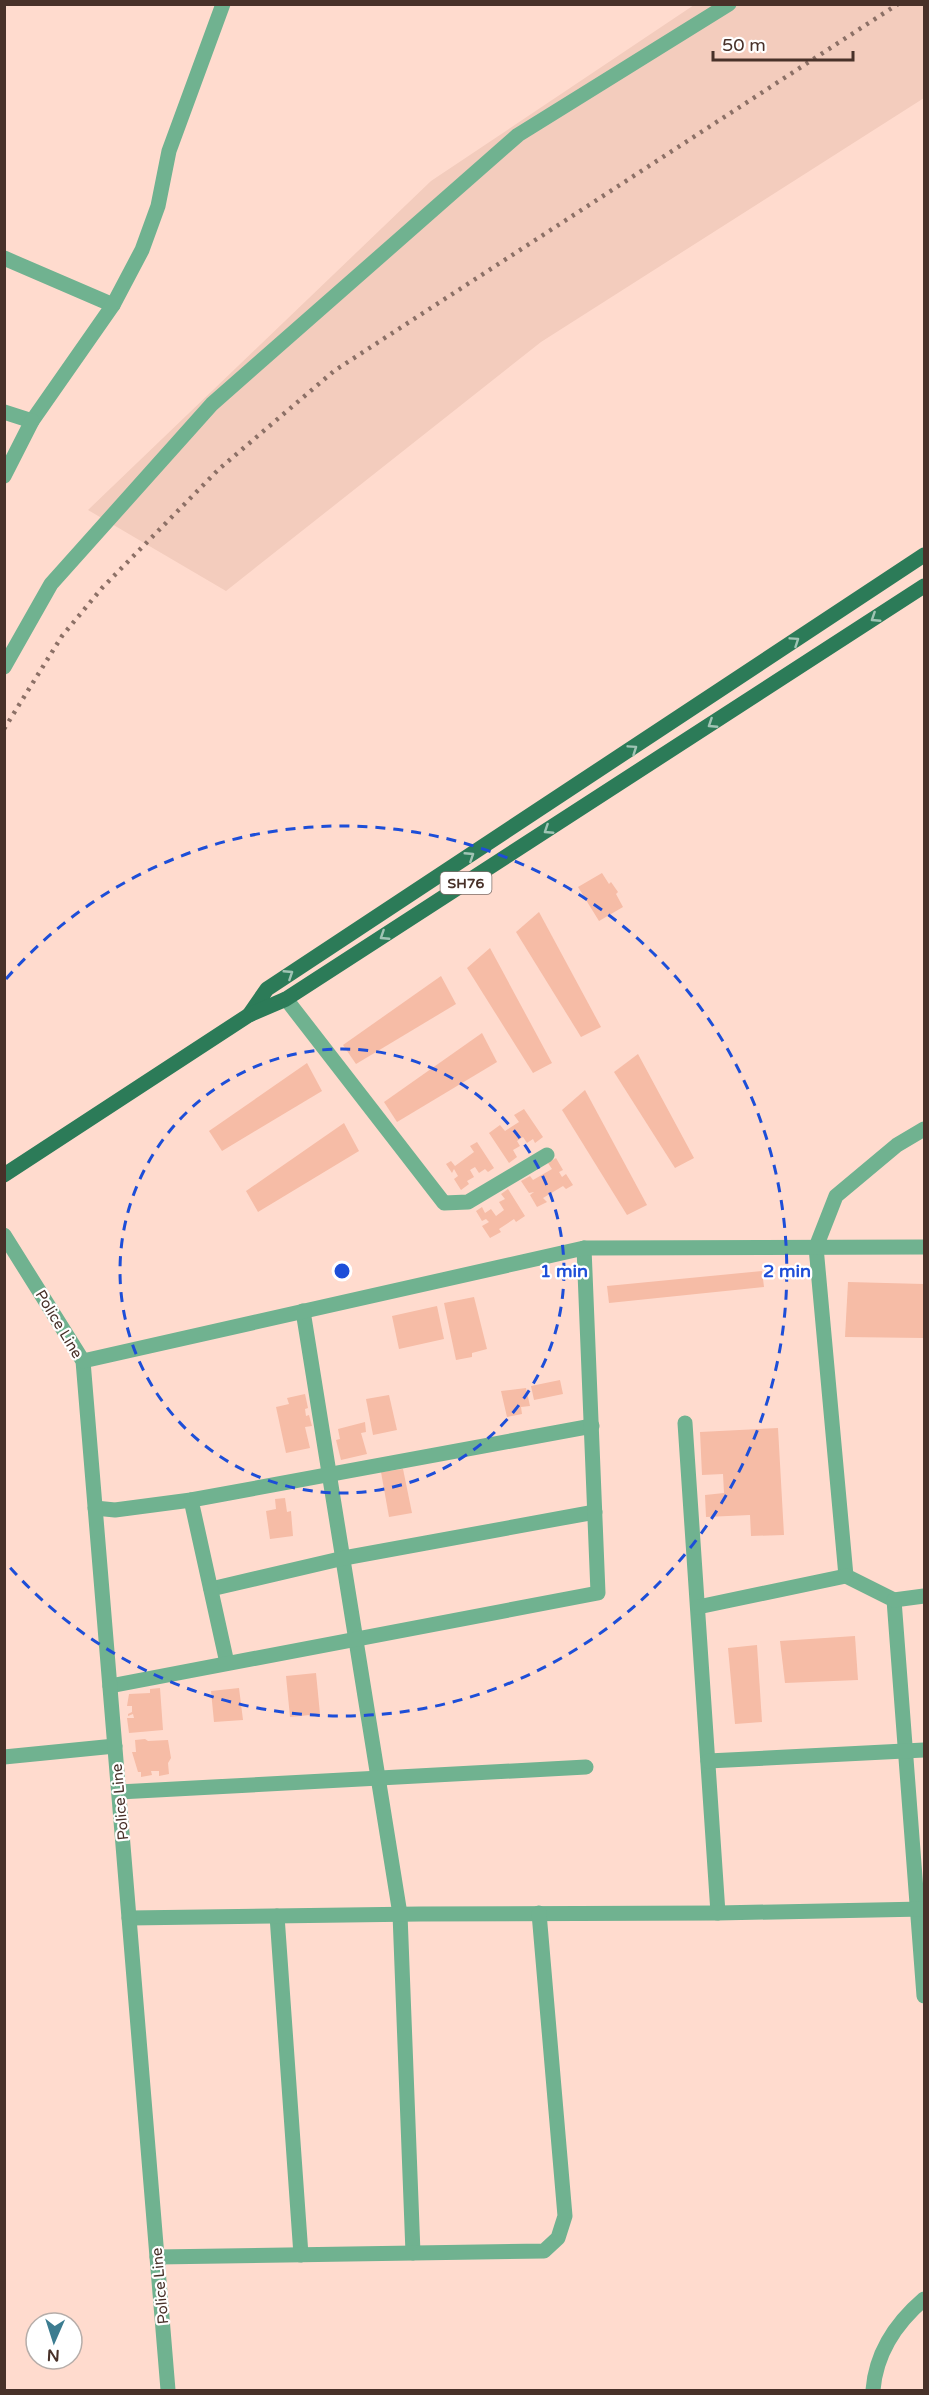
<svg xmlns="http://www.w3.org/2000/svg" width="929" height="2395" viewBox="0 0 929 2395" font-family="'Varela Round',sans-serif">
<rect width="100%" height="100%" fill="#ffdbce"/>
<!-- built -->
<polygon fill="#f3ccbd" points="694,5 924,5 924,98 541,342 226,591 88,510 431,181"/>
<!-- building -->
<g fill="#f6bca6">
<polygon points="602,873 609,884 611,882 618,892 616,894 623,907 599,921 578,887"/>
<polygon points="539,912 601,1027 581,1037 516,932"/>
<polygon points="490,948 552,1063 533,1073 467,968"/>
<polygon points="441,976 456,1004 356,1064 343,1045"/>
<polygon points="482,1033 497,1062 397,1122 384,1102"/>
<polygon points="638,1054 694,1158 675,1168 614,1072"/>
<polygon points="307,1063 322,1091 222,1151 209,1131"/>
<polygon points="585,1090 647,1205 627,1215 562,1110"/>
<polygon points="524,1109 543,1137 535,1143 533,1139 527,1143 523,1137 517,1141 520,1146 513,1150 517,1157 509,1163 489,1133 500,1125 505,1131 519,1122 514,1115"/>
<polygon points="344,1123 359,1151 258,1212 246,1191"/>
<polygon points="477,1142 494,1168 488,1172 485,1169 479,1173 475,1167 470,1170 474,1177 467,1181 469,1184 461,1190 454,1179 458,1176 454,1169 452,1173 446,1164 451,1161 455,1166 474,1152 470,1146"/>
<polygon points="556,1158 563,1170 559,1172 562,1177 566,1174 573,1185 566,1189 563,1186 543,1198 547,1202 537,1207 530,1195 534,1192 529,1193 521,1181 530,1176 533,1180 552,1169 548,1163"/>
<polygon points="508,1189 525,1216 516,1222 514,1219 499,1229 501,1232 490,1238 482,1226 489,1222 486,1219 482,1221 476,1211 482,1207 485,1213 491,1209 496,1216 504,1210 499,1202 505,1199 501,1194"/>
<polygon points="762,1271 764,1287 609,1303 607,1286"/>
<polygon points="848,1282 924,1284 924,1338 845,1337"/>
<polygon points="474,1297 487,1349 472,1353 472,1357 456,1360 444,1303"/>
<polygon points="437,1306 444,1339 399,1349 392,1316"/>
<polygon points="560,1380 563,1394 534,1400 531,1386"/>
<polygon points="526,1388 530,1406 521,1407 522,1414 507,1417 501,1391"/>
<polygon points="305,1394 308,1408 305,1409 306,1416 309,1415 312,1426 305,1427 310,1448 286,1453 276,1407 289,1404 287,1398"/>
<polygon points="389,1395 397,1430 373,1435 366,1399"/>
<polygon points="365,1422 366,1432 361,1433 367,1454 341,1460 336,1440 340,1439 338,1429"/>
<polygon points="778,1428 784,1535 751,1536 750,1515 706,1517 705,1495 724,1493 723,1474 702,1475 700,1432"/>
<polygon points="403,1469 412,1513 389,1517 381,1472"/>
<polygon points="285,1498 287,1512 291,1511 293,1536 270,1539 266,1511 276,1509 275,1499"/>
<polygon points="855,1636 858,1680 785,1683 780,1641"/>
<polygon points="757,1645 762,1722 735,1724 728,1648"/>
<polygon points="316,1673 320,1714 290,1717 286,1676"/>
<polygon points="160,1688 163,1730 129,1733 127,1718 134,1718 133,1714 128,1716 128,1714 132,1712 132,1706 127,1706 129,1694 150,1693 150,1689"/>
<polygon points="239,1688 243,1720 214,1722 211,1691"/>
<polygon points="145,1739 148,1741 168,1740 171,1758 168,1763 169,1774 159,1776 159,1771 151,1771 152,1775 141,1777 141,1772 138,1772 132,1752 136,1752 135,1740"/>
</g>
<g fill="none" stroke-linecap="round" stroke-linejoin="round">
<!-- minor -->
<g stroke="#70b290" stroke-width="15">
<polyline points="4,258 113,305"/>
<polyline points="4,667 51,584 212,404 518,135 729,4"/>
<polyline points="286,999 444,1203 468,1202 547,1155"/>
<polyline points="924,1129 897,1145 836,1196 816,1247 846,1576 894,1600 924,1996"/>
<polyline points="303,1311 400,1914 413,2253"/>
<polyline points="685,1423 718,1913"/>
<polyline points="95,1508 115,1510 191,1500"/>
<polyline points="211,1589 344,1558 595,1512"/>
<polyline points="894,1600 924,1596"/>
<polyline points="698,1607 846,1576"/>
<polyline points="227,1663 191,1500 592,1426"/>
<polyline points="110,1686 598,1593 584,1248"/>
<polyline points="4,1757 115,1746"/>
<polyline points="708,1761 924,1750"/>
<polyline points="119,1792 586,1767"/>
<polyline points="277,1916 301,2255"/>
<polyline points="129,1918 420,1914 718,1913 924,1909"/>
<polyline points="157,2257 544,2251 558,2238 565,2216 539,1913"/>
<path d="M873 2390C876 2353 896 2323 924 2299"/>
</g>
<!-- tertiary -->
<g stroke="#70b290" stroke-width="15">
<polyline points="4,412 32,421 113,305 142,250 158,206 169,151 223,4"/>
<polyline points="4,476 32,421"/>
<polyline points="4,1235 83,1361 168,2390"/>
<polyline points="83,1361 584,1248 924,1247"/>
</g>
<!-- primary -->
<g stroke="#2c7b58" stroke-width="15">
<polyline points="249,1015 267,989 924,555"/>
<polyline points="4,1175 249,1015 286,999 924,586"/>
</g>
<!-- rail -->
<polyline stroke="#8c7066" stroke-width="4.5" stroke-dasharray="3 6" stroke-linecap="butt" points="4,729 62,636 102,588 219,469 334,371 898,4"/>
</g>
<!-- one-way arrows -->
<defs><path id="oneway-chevron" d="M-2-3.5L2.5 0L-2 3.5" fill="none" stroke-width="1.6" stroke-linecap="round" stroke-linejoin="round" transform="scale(1.5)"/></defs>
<g stroke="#a0c4b4">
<use href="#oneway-chevron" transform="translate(875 618) rotate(147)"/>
<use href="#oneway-chevron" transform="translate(795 641) rotate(-34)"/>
<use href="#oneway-chevron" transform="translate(712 724) rotate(147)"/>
<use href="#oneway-chevron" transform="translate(633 749) rotate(-34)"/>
<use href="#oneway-chevron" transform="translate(548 830) rotate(147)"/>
<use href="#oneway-chevron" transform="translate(470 856) rotate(-33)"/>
<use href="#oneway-chevron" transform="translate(384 936) rotate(147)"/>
<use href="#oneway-chevron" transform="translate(289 974) rotate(-33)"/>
</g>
<!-- distance rings -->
<g fill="none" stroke="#1d4ed8" stroke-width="3" stroke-dasharray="10 8">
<circle cx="342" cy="1271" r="222"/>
<path d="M6 979A445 445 0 1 1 6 1563"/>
</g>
<g text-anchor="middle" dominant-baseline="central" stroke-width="4.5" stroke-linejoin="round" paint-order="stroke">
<!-- shield labels -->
<rect fill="#fff" stroke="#7f6f69" stroke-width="1.5" x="440.5" y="872" width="51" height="22" rx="4.5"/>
<g font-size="14" font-weight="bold" fill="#483129">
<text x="466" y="883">SH76</text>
</g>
<!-- street labels -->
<g font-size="15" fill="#483129" stroke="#fff">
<text transform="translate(59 1324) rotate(59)">Police Line</text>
<text transform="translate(120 1802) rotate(-95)">Police Line</text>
<text transform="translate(160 2286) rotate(-95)">Police Line</text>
</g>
</g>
<circle cx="342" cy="1271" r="9" fill="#1d4ed8" stroke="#fff" stroke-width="3"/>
<g font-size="18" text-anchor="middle" font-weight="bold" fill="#1d4ed8" stroke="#fff" stroke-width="4.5" stroke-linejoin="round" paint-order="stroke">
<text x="564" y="1277">1 min</text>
<text x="787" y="1277">2 min</text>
</g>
<!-- border -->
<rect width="929" height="2395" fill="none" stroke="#483129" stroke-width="12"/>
<!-- north arrow -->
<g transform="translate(54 2341) rotate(183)"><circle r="28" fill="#ffffff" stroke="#b6ada9" stroke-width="1.5"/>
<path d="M0-4.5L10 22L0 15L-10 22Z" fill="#3c7c90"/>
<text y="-9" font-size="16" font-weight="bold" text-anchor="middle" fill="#483129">N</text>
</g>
<!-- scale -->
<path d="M713 51v9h140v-9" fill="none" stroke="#483129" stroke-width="3"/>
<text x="722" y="51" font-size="18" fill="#483129" stroke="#ffffff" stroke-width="4.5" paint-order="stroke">50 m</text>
</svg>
